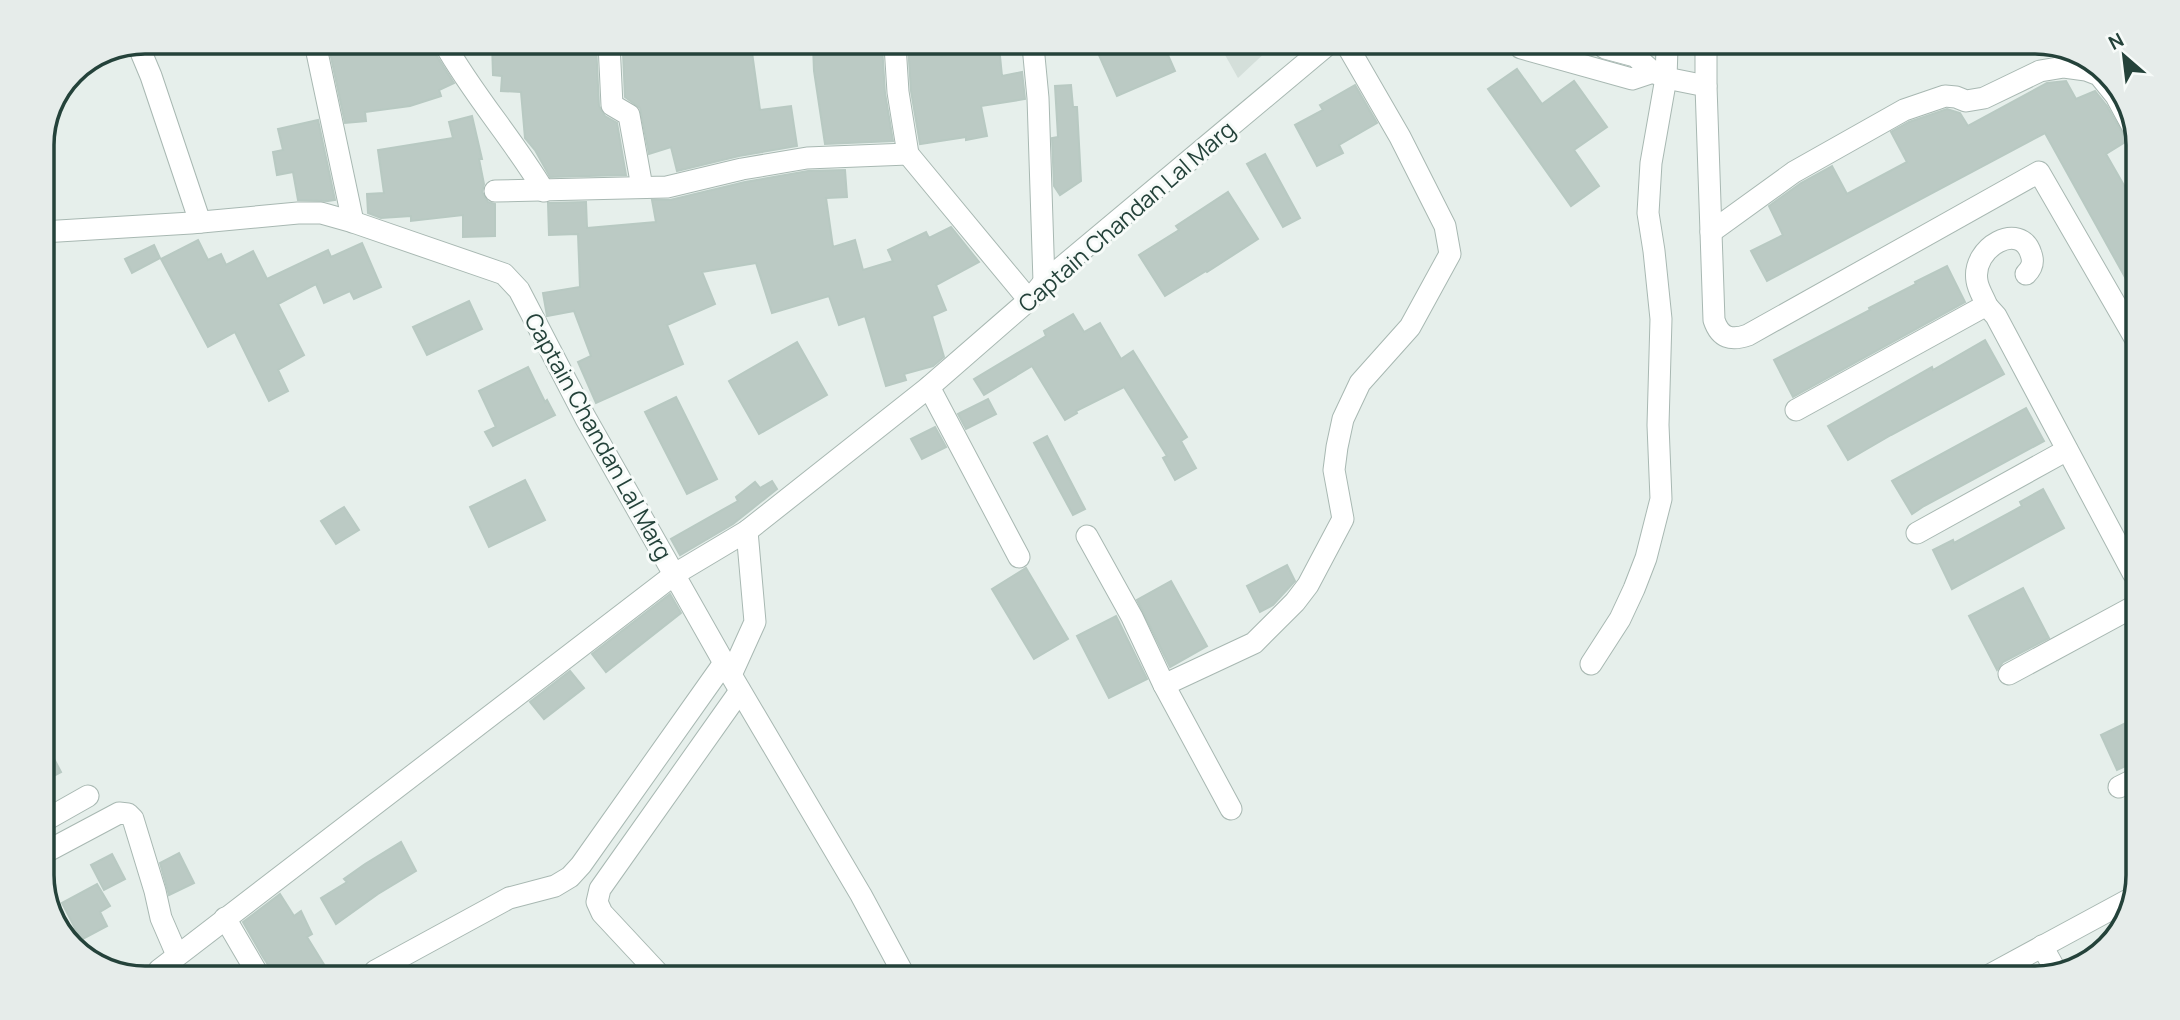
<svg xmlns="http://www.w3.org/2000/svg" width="2180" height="1020" viewBox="0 0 2180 1020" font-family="Manrope,sans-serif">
<rect width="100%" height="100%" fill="#e6efeb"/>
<!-- built -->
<polygon fill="#d4dfda" points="1220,46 1271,47 1238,78"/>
<!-- building -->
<g fill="#bbcac4" stroke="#b8c9c2" stroke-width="2">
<polygon points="328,43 431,43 433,50 454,83 439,90 441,96 410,106 365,112 366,121 345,123"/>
<polygon points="492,43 596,44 599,106 605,116 617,123 626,175 550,177 535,150 525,138 521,92 501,91 502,76 493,75"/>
<polygon points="693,44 751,45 760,110 791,106 797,146 739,156 677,171 671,147 649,154 640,108 625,97 623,53 693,48"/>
<polygon points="813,45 882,45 885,93 893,141 825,144 814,71"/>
<polygon points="908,45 941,45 941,56 974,52 973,45 999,46 1002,76 1022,72 1025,99 981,106 987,136 966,140 966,137 920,144 911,91"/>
<polygon points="1095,46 1164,46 1175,71 1117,96"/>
<polygon points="1517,69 1542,104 1574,81 1607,127 1574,150 1599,186 1571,206 1488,89"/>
<polygon points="2066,81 2076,99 2095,91 2107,106 2127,141 2106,154 2137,208 2136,297 2045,133 1767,281 1751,251 1783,235 1769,206 1801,183 1832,166 1847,194 1907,162 1891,132 1909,122 1947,109 1960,113 1968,126 2047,83"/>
<polygon points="1071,85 1073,107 1077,107 1081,181 1060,195 1054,186 1052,138 1058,137 1055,86"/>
<polygon points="1355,85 1377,123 1339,145 1343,153 1317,166 1295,125 1323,110 1320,105"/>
<polygon points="472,116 482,159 479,159 484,184 482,192 488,202 495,204 495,236 463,237 463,215 411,221 411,216 381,218 368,213 367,194 384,193 378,150 453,138 449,122"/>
<polygon points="318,120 335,200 328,201 298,200 293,172 277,175 273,152 283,150 278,129"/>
<polygon points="1265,154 1300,218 1283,227 1247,164"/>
<polygon points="845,170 847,197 826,198 833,247 855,240 863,270 893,261 888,250 926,232 929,238 951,227 979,262 936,285 946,310 932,316 944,357 933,366 904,374 906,380 886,386 865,316 839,325 829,296 772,313 756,263 702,272 715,304 667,325 683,364 596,403 578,362 591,356 574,311 547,316 543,293 580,287 578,234 549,235 548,203 586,202 587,228 656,222 652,200 670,200 745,182 808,171"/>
<polygon points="1228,192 1258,239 1207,272 1206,271 1165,296 1139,255 1179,230 1176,226"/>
<polygon points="198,240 208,260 221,254 226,265 253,251 267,279 328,250 331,257 362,243 381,287 354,299 350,291 324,303 316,284 278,304 304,355 278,370 288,391 269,401 235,332 208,347 161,259"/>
<polygon points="154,245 160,258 132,273 125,259"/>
<polygon points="1947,266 1965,302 1793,397 1774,360 1870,310 1869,308 1916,284 1915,282"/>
<polygon points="469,301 482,329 427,355 413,327"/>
<polygon points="1073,314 1084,332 1100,323 1121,359 1133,351 1187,437 1181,441 1196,468 1175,480 1163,458 1167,456 1124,387 1076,411 1077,413 1065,420 1032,366 984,395 974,379 1046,336 1044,331"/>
<polygon points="1985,340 2004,374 1891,435 1848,460 1828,426 1932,367 1933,370"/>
<polygon points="797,342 827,395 759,434 729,381"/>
<polygon points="528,367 545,402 547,400 555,415 493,446 485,432 496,427 479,391"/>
<polygon points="676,397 717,479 687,494 645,412"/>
<polygon points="988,399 996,414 966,429 958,414"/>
<polygon points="2026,408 2044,441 1924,506 1912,514 1892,481"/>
<polygon points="935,427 946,447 922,459 911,439"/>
<polygon points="1047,436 1085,509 1073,515 1034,443"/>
<polygon points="525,480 545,520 489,547 470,507"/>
<polygon points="772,481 777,489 733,524 680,555 671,539 738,501 736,497 755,482 760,488"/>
<polygon points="2043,489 2064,528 1952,589 1933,550 1953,540 1954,543 2022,506 2020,502"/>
<polygon points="344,507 359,530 336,544 321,521"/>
<polygon points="1287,565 1295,581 1273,605 1260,612 1247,586"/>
<polygon points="1026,568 1068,639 1034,659 992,589"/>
<polygon points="1171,581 1207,646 1170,667 1137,600"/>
<polygon points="2023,588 2049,638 2003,662 1997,670 1969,616"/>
<polygon points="670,594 681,613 606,672 592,654"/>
<polygon points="1116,616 1147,679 1109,698 1077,636"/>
<polygon points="570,671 584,688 544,719 530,702"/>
<polygon points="2132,720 2132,763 2117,770 2101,735"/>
<polygon points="42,736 61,772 42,782"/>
<polygon points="401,842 416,871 378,894 336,924 321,898 347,882 344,879 365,864"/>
<polygon points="179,853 194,883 169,895 160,863"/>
<polygon points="112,854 125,879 104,890 91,865"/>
<polygon points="97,884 110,906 100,912 107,926 81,940 62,903"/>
<polygon points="280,894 294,916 301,911 312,934 307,937 328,971 272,971 263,957 243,922"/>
</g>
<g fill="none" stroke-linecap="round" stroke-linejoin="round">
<!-- minor casing -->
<g stroke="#a8b8b2" stroke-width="23">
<g id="minor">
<polyline points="315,43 353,222"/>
<path d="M444 43C473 95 513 139 544 191"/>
<polyline points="609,44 612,105 629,115 642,187"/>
<polyline points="138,45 151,76 200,222"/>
<polyline points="895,45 898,92 908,154 1029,300"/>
<polyline points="1033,46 1038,98 1044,282"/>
<polyline points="1521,48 1632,79 1653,72"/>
<path d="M1605 48 1635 56 1653 72 1666 78 1706 86 1714 320C1720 338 1731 341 1748 335L2039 172 2136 340"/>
<polyline points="1706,86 1706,48"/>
<polyline points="495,191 667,187 742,169 807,158 908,154"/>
<polyline points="42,232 191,223 298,213 321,213 353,222 504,274 519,290 585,417 731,675 861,895 903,973"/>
<polyline points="1711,232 1794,172 1904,110 1945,96 1956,97 1966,101 1984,98 2040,71 2064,67 2086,70 2099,75 2116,96 2135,131"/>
<path d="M1987 306C1984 298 1978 289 1977 281 1971 247 2021 220 2031 254 2034 262 2032 268 2026 274"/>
<polyline points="929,387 1019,557"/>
<polyline points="1796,410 1983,307 1987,306 1996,316 2133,573"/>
<polyline points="1917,533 2067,450"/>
<polyline points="1087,536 1132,617 1164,685 1231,809"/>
<polyline points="1591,664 1620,619 1634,589 1646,558 1661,499 1658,425 1661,319 1654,251 1648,213 1651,163 1666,78 1667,48"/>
<polyline points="2009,674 2133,607"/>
<polyline points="731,675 755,622 747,531"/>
<polyline points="1164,685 1254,643 1295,602 1308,585 1343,519 1334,470 1337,447 1343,419 1360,383 1410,327 1450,254 1445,226 1400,137 1348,47"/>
<polyline points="2119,787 2131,781"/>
<polyline points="42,822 88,796"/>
<polyline points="42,854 119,813 128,814 133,819 155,891 161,918 177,955"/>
<polyline points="225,918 256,971"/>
<polyline points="2042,946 2056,971"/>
<polyline points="159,970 675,574 747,531 929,387 1029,300 1044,282 1325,47"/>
<polyline points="375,971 509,898 555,886 570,877 581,865 724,663"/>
<polyline points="657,972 602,913 597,902 600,889 740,691"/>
<polyline points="1984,978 2130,899"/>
</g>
</g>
<!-- minor -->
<use href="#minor" stroke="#fff" stroke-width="21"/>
</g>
<g text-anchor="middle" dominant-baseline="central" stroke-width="6" stroke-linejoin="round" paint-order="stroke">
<!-- street labels -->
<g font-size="23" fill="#24423a" stroke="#f7fbf9">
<text transform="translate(1126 216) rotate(-41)">Captain Chandan Lal Marg</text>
<text transform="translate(599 436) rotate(61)">Captain Chandan Lal Marg</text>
</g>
</g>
<!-- crop -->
<path d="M0 0H2180V1020H0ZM145 54H2035A91 91 0 0 1 2126 145V875A91 91 0 0 1 2035 966H145A91 91 0 0 1 54 875V145A91 91 0 0 1 145 54Z" fill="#e6ecea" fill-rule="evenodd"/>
<path fill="none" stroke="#24423a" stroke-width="3.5" d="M145 54H2035A91 91 0 0 1 2126 145V875A91 91 0 0 1 2035 966H145A91 91 0 0 1 54 875V145A91 91 0 0 1 145 54Z"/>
<!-- north arrow -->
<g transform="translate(2124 56) rotate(332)" stroke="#f7fbf9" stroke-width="5" paint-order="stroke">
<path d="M0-5L12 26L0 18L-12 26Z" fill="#24423a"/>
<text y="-10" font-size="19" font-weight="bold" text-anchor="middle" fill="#24423a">N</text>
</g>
</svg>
